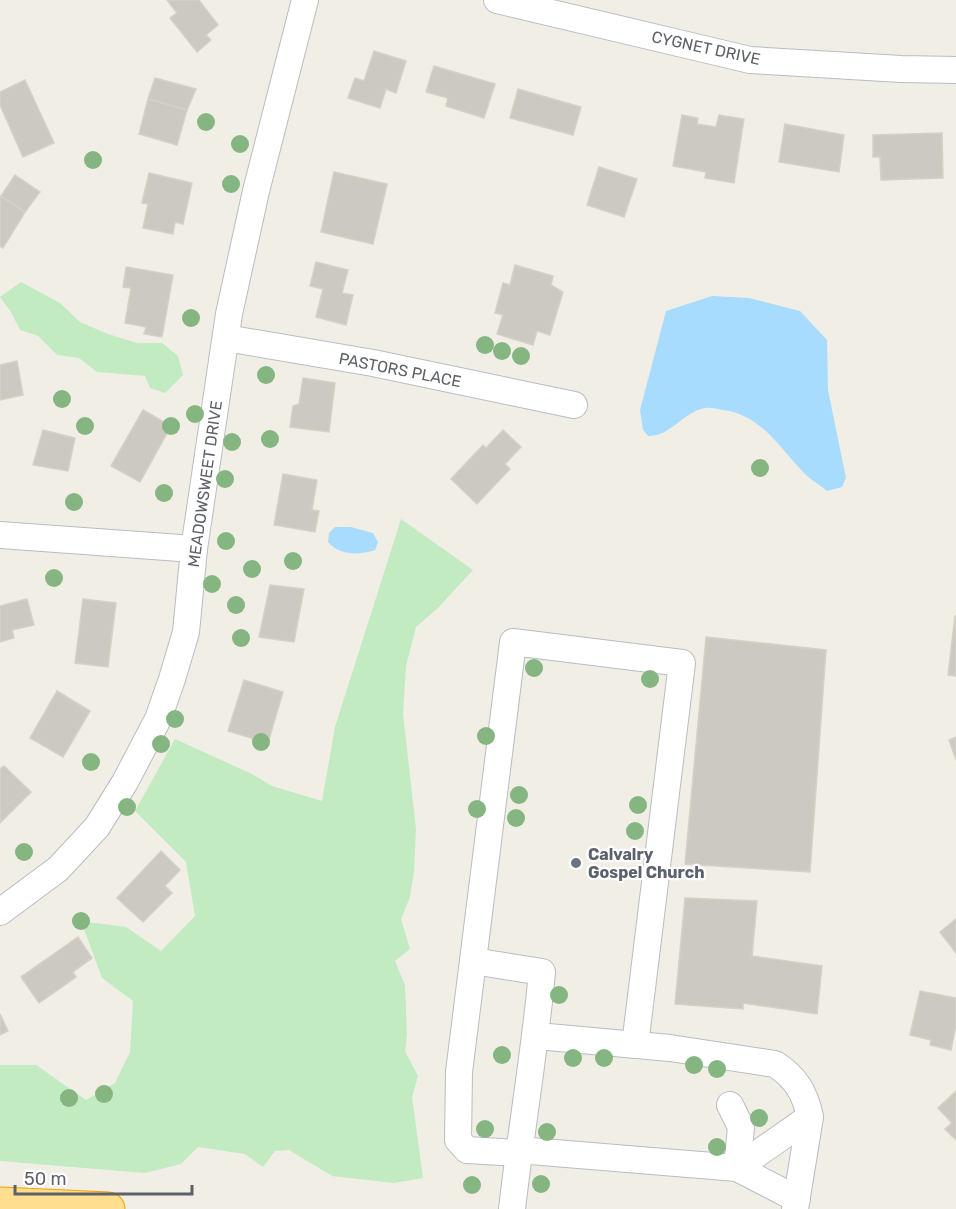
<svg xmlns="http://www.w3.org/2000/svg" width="956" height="1209" viewBox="0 0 956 1209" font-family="Rubik,sans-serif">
<rect width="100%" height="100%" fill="#f1eee6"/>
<!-- green -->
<g fill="#c2ebc1">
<polygon points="21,282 60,303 80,322 108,334 137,343 162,343 178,356 183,375 165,393 150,388 145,376 97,372 79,358 57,355 38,336 20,330 11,312 0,297"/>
<polygon points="401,519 473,570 438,608 416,627 406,666 403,714 416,829 414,871 410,897 401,919 410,949 395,961 405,985 407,1035 405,1051 418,1076 412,1097 423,1178 394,1183 332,1176 289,1150 275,1151 263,1167 245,1154 198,1147 181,1164 145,1173 0,1161 0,1065 36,1065 86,1100 115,1083 130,1052 133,1001 102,978 81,921 126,927 161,951 195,916 186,862 135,811 175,739 252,774 272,786 322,801 335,727"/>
</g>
<!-- water -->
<g fill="#a8dcff">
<path d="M712 296 749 298 800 311 827 340 828 390 846 478 842 487 827 491C820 485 811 480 805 474 779 448 762 415 723 410 717 409 710 407 705 408 683 412 670 437 648 436L643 430 640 410 666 311Z"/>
<path d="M335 527H351L373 533 378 542 375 550C359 555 340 556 328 542L329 533Z"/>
</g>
<!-- building -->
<g fill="#ccc9c3" stroke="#d7d0c4" stroke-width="1.5">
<polygon points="167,0 199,0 218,25 206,35 211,40 197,52 170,18 177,13"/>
<polygon points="374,51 406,61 396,93 386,89 380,108 348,98 355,78 364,81"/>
<polygon points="434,66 495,84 484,118 446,106 448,98 426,92"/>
<polygon points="155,78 196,89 187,110 148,99"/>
<polygon points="25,80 54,143 23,157 0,105 0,92"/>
<polygon points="518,89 581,107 573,135 510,118"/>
<polygon points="148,99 187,110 177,145 139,134"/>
<polygon points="682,115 698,118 697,124 716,127 719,115 744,119 734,183 705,178 706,172 673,166"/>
<polygon points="785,124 844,135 839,172 779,162"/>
<polygon points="942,133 943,178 881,180 880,157 873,157 873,135"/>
<polygon points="599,167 637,179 624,217 587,205"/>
<polygon points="334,172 387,184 373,244 321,232"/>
<polygon points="149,173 192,183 183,224 175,222 173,234 143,228 148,204 142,203"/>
<polygon points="15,175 40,192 25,212 1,196"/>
<polygon points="0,196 25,212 3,248 0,246"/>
<polygon points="316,262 348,270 342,293 353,295 346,325 316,317 323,289 310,286"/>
<polygon points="515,265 553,276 551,285 563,292 550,335 537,331 533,345 497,334 503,315 495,313 503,283 510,285"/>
<polygon points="126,267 173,275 162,337 144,334 146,327 125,323 131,288 123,287"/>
<polygon points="17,361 23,395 0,400 0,365"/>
<polygon points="303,378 335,383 329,432 290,427 293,406 299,404"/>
<polygon points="143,410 171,426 140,482 111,466"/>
<polygon points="43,430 75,438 68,471 33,465"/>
<polygon points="503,430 521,447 505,464 510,469 477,504 451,479 483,445 486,448"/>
<polygon points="283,474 317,480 312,510 319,511 315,532 274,525"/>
<polygon points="270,585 304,589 294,642 259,637"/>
<polygon points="27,599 34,625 12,630 14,638 0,642 0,606"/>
<polygon points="83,599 116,603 108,667 75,663"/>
<polygon points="955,616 956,616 956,676 948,675"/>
<polygon points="706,637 826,650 810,872 685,864"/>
<polygon points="244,680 283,692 268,743 228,731"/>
<polygon points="57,691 90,711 63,757 30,738"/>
<polygon points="956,737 956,760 949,740"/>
<polygon points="4,766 31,792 0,823 0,769"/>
<polygon points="161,851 180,870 165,886 172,893 143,922 117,898"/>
<polygon points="685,898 757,901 752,956 822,966 817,1014 743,1003 743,1009 675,1004"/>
<polygon points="956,919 956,953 940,932"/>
<polygon points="78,937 92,958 73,972 76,977 39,1003 21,977"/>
<polygon points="920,991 956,998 956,1025 951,1050 930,1045 931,1040 910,1035"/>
<polygon points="0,1014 8,1031 0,1035"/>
<polygon points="956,1091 956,1140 945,1129 952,1123 938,1108"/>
</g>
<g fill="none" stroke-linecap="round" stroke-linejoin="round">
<!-- minor casing -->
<g stroke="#b9bcc1" stroke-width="28">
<g id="minor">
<polyline points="497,0 750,60 901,69 956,70"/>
<polyline points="226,338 373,363 574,405"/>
<polyline points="0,535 194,549"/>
<polyline points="0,912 58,869 97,827 125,782 158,719 172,679 186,632 194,549 229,314 256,191 305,0"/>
<path d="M473 961 542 972C535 1051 521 1130 512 1209"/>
<path d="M537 1036 670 1048 775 1064C795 1077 805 1092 810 1117L795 1209"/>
<polyline points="730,1105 741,1127 737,1168"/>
<polyline points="518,1150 737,1168 797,1199"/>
<polyline points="518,1153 467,1150 458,1140 459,1072 513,642 682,663 635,1045"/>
<polyline points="737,1168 810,1117"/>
</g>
</g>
<!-- highway casing -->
<g stroke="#f7a100" stroke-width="35">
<polyline id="highway" points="0,1204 108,1209"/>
</g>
<!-- minor -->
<use href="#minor" stroke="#fff" stroke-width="26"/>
<!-- highway -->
<use href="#highway" stroke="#ffdf8f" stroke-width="33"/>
</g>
<!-- trees -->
<g fill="#85b581">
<circle cx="206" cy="122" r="9"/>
<circle cx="240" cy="144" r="9"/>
<circle cx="93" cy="160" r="9"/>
<circle cx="231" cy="184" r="9"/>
<circle cx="191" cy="318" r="9"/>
<circle cx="485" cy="345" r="9"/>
<circle cx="502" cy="351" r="9"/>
<circle cx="521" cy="356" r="9"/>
<circle cx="266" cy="375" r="9"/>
<circle cx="62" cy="399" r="9"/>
<circle cx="195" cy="414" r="9"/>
<circle cx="85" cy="426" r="9"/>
<circle cx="171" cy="426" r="9"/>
<circle cx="270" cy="439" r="9"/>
<circle cx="232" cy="442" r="9"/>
<circle cx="760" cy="468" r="9"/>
<circle cx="225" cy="479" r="9"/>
<circle cx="164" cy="493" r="9"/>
<circle cx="74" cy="502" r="9"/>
<circle cx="226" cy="541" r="9"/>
<circle cx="293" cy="561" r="9"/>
<circle cx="252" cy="569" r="9"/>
<circle cx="54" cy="578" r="9"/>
<circle cx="212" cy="584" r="9"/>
<circle cx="236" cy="605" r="9"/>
<circle cx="241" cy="638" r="9"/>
<circle cx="534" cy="668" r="9"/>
<circle cx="650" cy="679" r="9"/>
<circle cx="175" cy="719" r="9"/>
<circle cx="486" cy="736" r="9"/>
<circle cx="261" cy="742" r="9"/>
<circle cx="161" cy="744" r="9"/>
<circle cx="91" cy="762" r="9"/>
<circle cx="519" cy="795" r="9"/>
<circle cx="638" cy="805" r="9"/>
<circle cx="127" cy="807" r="9"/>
<circle cx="477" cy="809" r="9"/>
<circle cx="516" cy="818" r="9"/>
<circle cx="635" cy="831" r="9"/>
<circle cx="24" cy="852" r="9"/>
<circle cx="81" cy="921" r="9"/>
<circle cx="559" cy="995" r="9"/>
<circle cx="502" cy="1055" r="9"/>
<circle cx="573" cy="1058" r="9"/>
<circle cx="604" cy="1058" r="9"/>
<circle cx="694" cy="1065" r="9"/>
<circle cx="717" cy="1069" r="9"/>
<circle cx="104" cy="1094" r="9"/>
<circle cx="69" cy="1098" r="9"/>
<circle cx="759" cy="1118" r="9"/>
<circle cx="485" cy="1129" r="9"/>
<circle cx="547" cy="1132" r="9"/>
<circle cx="717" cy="1147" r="9"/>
<circle cx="541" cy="1184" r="9"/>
<circle cx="472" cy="1185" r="9"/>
</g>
<!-- markers -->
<circle fill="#6b7280" stroke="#fff" stroke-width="2" cx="576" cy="863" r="6"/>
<g text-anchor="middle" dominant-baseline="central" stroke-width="4.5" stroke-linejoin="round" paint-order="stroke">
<!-- street labels -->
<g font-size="16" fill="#5d6268" stroke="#fff">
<text transform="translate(706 48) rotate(12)">CYGNET DRIVE</text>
<text transform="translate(400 370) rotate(11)">PASTORS PLACE</text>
<text transform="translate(205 484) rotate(-82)">MEADOWSWEET DRIVE</text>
</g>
<!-- worship labels -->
<g font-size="16" font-weight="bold" fill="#5b616d" stroke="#fff" text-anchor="start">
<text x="588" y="854">Calvalry<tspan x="588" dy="18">Gospel Church</tspan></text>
</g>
</g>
<!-- scale -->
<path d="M15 1185v9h177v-9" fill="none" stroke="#5d6268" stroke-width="3"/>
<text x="24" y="1185" font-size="18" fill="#5d6268" stroke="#ffffff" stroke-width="4.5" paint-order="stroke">50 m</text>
</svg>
